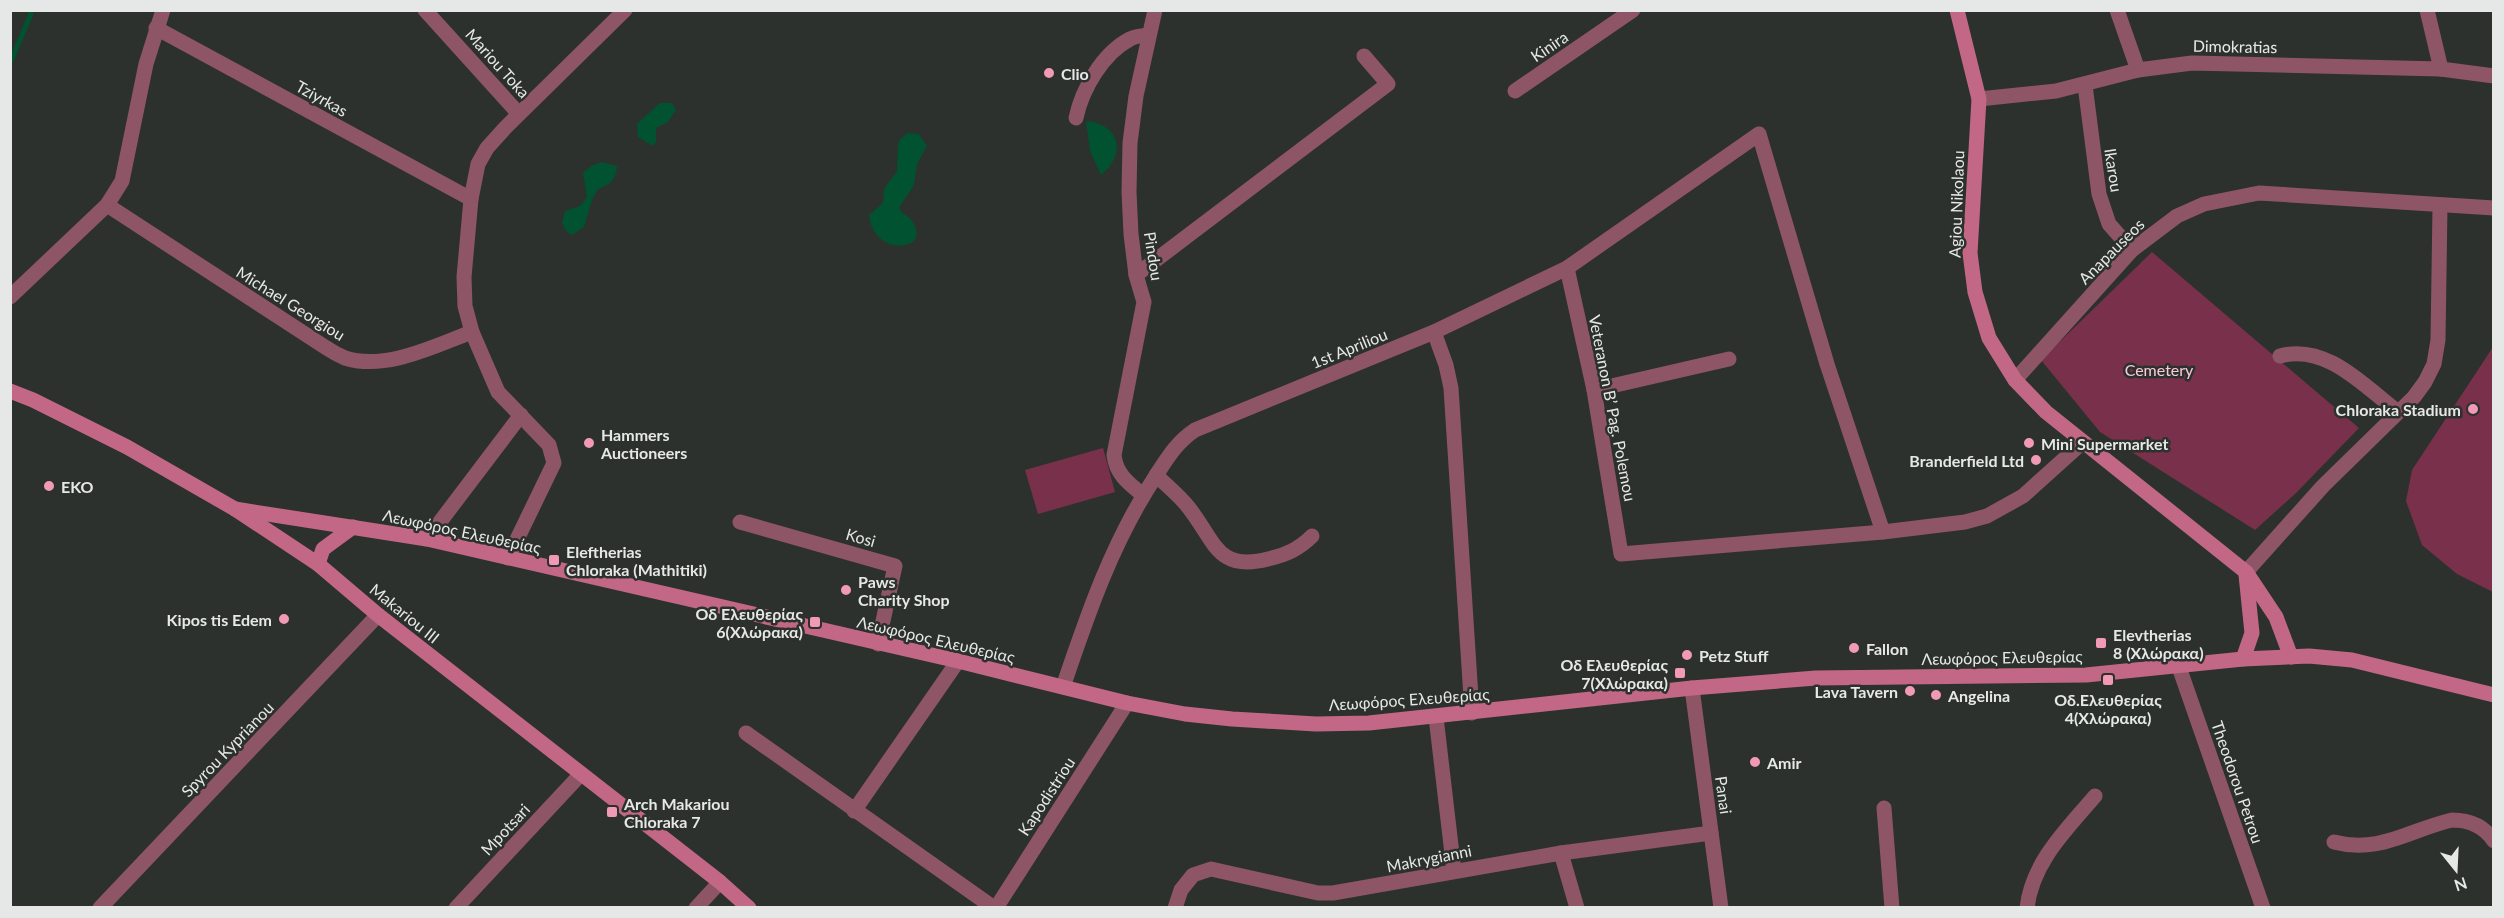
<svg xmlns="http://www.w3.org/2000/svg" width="2504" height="918" viewBox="0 0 2504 918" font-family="Lato,sans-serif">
<rect width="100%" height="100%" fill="#2c312e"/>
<!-- green -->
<g fill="#79304b">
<polygon points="2152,252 2359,428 2296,493 2255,530 2100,432 2041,360"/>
<polygon points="2493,347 2494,592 2493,592 2457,574 2422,545 2406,501 2412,470"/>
<polygon points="1103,448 1115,492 1038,514 1025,470"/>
</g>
<!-- water -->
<g fill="#005231">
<polygon points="660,103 672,103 676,110 668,122 656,128 656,142 653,146 638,137 637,124"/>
<path d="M1086 121C1120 124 1127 154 1101 175L1090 151Z"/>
<path d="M908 133 919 134 927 146 917 164 914 185 899 208 903 214C909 216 912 220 915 226 927 252 873 256 869 215L883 203 884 189 897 171 898 145 900 139Z"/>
<path d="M602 162 617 166C616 180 611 184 598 189L592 200 584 227 572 235 566 231 562 223 565 211 580 206 587 197 583 173 591 166Z"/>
</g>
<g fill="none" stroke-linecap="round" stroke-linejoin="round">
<!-- stream -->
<polyline stroke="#005231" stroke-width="5" points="10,63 31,14 30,10"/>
<!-- street -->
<g stroke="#8e5567" stroke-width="15">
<polyline points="425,10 519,114"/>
<polyline points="2117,10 2138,70"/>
<polyline points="2427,10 2441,69"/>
<polyline points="156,28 471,199"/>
<polyline points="2085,85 2099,194 2109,224 2132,250"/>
<polyline points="1515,91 1633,10"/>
<polyline points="1979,99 2056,91 2138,70 2192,63 2441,69 2494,76"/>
<path d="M1076 118C1082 89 1103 53 1130 39 1135 36 1142 36 1148 35"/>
<path d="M107 205 325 347C331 351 338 355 345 358 386 371 434 346 472 332"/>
<polyline points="1567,268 1594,390 1621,554 1883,532 1965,522 1987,516 2023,496 2083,442"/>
<polyline points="1136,275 1388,84 1364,56"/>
<polyline points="10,297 107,205 122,181 146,64 163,10"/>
<polyline points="1434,332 1446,365 1451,388 1472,713"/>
<path d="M2280 356C2326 343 2364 386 2398 412"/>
<polyline points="2015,380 2132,250 2177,216 2204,204 2259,193 2494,208"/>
<polyline points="1594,390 1729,359"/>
<path d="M1156 475C1167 486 1180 496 1189 508 1215 541 1217 572 1268 559 1286 555 1299 549 1312 536"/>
<path d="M1143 495C1128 483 1116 474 1114 455L1144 302 1136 275 1131 234 1129 192 1130 143 1136 96 1155 10"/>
<polyline points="740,522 895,566 878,644"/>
<polyline points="427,539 521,415"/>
<polyline points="508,558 554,463 549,445 498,392 472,332 465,306 464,277 471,199 478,164 487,148 505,128 625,10"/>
<polyline points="2246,572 2323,486 2414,397 2425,382 2434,364 2438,340 2440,206"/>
<polyline points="2179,667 2263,908"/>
<path d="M1063 687C1088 613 1113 540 1157 474 1168 457 1177 442 1195 430L1434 332 1567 268 1759 134 1827 364 1883 532"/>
<polyline points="1692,688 1721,908"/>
<polyline points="1436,717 1454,871"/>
<polyline points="746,733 994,908"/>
<polyline points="1884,808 1892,908"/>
<polyline points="854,811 958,661"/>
<path d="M2334 842C2379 854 2409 830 2452 820 2470 820 2484 826 2494 841"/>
<polyline points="1561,853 1577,908"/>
<polyline points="100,908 378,615"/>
<polyline points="456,908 581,774"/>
<polyline points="696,908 720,882"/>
<polyline points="996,908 1127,703"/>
<polyline points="1175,908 1181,890 1193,875 1211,869 1318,893 1333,893 1561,853 1711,833"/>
<path d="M2027 908C2032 862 2067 829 2095 796"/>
</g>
<!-- secondary -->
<g stroke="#c26886" stroke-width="15">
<polyline points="1957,10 1979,99 1970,253 1975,292 1989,338 2015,380 2046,412 2246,572 2276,617 2291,657"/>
<polyline points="10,391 33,400 127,447 235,509 318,564 378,615 720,882 749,908"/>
<polyline points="235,509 427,539 958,661 1127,703 1185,714 1232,719 1316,724 1369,723 1692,688 1816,678 2086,675 2243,659 2309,656 2352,660 2494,695"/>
<polyline points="318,564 323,549 353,527"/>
<polyline points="2243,659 2252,633 2246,575"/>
</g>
</g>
<!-- markers -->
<g fill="#f09ab5" stroke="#2c312e" stroke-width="2">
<circle cx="1049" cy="73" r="6"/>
<circle cx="2473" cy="409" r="6"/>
<circle cx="589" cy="443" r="6"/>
<circle cx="2029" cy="443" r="6"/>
<circle cx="2036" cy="460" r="6"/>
<circle cx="49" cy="486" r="6"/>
<rect x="548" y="554" width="12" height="12" rx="3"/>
<circle cx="846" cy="590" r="6"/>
<circle cx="284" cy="619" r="6"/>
<rect x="809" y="616" width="12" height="12" rx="3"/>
<rect x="2095" y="637" width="12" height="12" rx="3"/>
<circle cx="1854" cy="648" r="6"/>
<circle cx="1687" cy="655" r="6"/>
<rect x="1674" y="667" width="12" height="12" rx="3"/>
<rect x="2102" y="674" width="12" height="12" rx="3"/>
<circle cx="1910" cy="691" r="6"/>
<circle cx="1936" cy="695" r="6"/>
<circle cx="1755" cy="762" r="6"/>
<rect x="606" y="806" width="12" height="12" rx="3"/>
</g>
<g text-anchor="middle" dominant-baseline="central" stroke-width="5" stroke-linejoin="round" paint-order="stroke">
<!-- street labels -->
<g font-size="16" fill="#e5e8e6" stroke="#2c312e">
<text transform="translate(1549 46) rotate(-34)">Kinira</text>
<text transform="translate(2235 46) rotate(1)">Dimokratias</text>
<text transform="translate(498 63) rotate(48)">Mariou Toka</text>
<text transform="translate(322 98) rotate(29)">Tziyrkas</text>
<text transform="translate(2114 170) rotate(81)">Ikarou</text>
<text transform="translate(1956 204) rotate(-88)">Agiou Nikolaou</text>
<text transform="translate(2111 251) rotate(-45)">Anapauseos</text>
<text transform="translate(1154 256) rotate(81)">Pindou</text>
<text transform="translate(291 303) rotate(32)">Michael Georgiou</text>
<text transform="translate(1349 348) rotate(-22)">1st Apriliou</text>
<text transform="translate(1613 408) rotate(79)">Veteranon B’ Pag. Polemou</text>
<text transform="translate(462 531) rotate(12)">Λεωφόρος Ελευθερίας</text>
<text transform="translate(861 537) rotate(16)">Kosi</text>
<text transform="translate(405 613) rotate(39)">Makariou III</text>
<text transform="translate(936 639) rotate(13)">Λεωφόρος Ελευθερίας</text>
<text transform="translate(2002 657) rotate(-1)">Λεωφόρος Ελευθερίας</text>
<text transform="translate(1409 699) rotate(-4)">Λεωφόρος Ελευθερίας</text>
<text transform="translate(227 749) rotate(-46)">Spyrou Kyprianou</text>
<text transform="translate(2238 782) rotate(71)">Theodorou Petrou</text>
<text transform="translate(1724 795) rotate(82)">Panai</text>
<text transform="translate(1046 796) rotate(-57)">Kapodistriou</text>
<text transform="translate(505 829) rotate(-47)">Mpotsari</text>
<text transform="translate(1429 858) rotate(-11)">Makrygianni</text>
</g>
<!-- poi labels -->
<g font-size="16" font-weight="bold" fill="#e5e8e6" stroke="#2c312e" text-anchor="start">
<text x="1061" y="73">Clio</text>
<text x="2461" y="409" text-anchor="end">Chloraka Stadium</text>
<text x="601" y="434">Hammers<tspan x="601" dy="18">Auctioneers</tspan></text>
<text x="2041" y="443">Mini Supermarket</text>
<text x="2024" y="460" text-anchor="end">Branderfield Ltd</text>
<text x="61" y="486">EKO</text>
<text x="566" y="551">Eleftherias<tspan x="566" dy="18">Chloraka (Mathitiki)</tspan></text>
<text x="858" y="581">Paws<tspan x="858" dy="18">Charity Shop</tspan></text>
<text x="803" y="613" text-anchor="end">Οδ Ελευθερίας<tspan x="803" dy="18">6(Χλώρακα)</tspan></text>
<text x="272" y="619" text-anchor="end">Kipos tis Edem</text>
<text x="2113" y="634">Elevtherias<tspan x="2113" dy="18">8 (Χλώρακα)</tspan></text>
<text x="1866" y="648">Fallon</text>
<text x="1699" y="655">Petz Stuff</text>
<text x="1668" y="664" text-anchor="end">Οδ Ελευθερίας<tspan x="1668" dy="18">7(Χλώρακα)</tspan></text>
<text x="1898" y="691" text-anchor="end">Lava Tavern</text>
<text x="1948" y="695">Angelina</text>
<text x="2108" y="699" text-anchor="middle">Οδ.Ελευθερίας<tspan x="2108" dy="18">4(Χλώρακα)</tspan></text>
<text x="1767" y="762">Amir</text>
<text x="624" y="803">Arch Makariou<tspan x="624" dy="18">Chloraka 7</tspan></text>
</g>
<!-- park labels -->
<g font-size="16" fill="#facad8" stroke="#2c312e">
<text x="2159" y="369">Cemetery</text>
</g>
</g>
<!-- border -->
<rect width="2504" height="918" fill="none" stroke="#e5e8e6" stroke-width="24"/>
<!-- north arrow -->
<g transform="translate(2456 870) rotate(162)" stroke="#2c312e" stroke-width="4.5" paint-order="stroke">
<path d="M0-4.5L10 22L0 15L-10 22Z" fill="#e5e8e6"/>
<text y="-9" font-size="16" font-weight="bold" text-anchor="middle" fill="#e5e8e6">N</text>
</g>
</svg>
